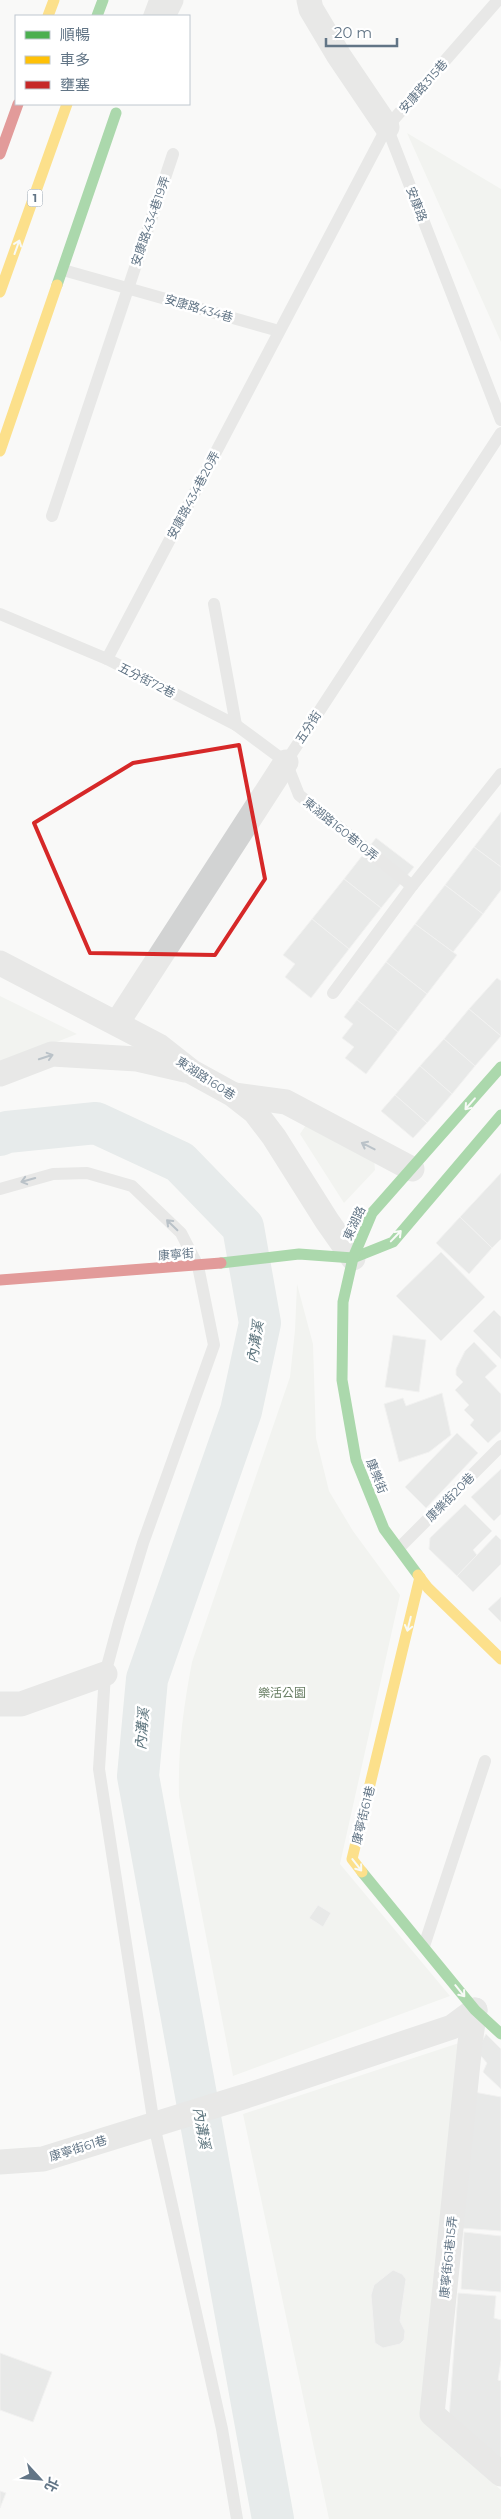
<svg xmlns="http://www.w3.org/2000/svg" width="501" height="2519" viewBox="0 0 501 2519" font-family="Montserrat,'Noto Sans TC',sans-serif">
<rect width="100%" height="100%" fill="#f9f9f8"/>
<!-- green -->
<g fill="#e8ece6">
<polygon points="407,133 501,189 501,342"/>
<polygon points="0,996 77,1034 0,1064"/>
<polygon points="306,1125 374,1158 375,1170 344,1203 300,1134"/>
<path d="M297 1284 313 1344 316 1438 329 1491 353 1531 400 1595 340 1864 450 1996 233 2076 179 1796C178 1747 183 1710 192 1662L290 1377 295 1330Z"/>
<polygon points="459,2043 421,2419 501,2490 501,2519 329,2519 243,2114"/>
</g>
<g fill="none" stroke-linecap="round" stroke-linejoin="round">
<!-- river -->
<polyline stroke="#d0d9db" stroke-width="42" points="0,1135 7,1132 96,1123 180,1162 243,1227 260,1323 241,1411 147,1679 138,1776 273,2519"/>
</g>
<!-- building -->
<g fill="#d2d4d5" stroke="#e8e8e8">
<polygon points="501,812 501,867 474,847"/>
<polygon points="376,838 414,867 381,908 344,879"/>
<polygon points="474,847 501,867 501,890 483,914 445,885"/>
<polygon points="344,879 381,908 349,949 312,919"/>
<polygon points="445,885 483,914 453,952 415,924"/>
<polygon points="312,919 349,949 311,998 285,977 295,964 283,955"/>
<polygon points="415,924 457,955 427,994 386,962"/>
<polygon points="386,962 427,994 398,1032 357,1000"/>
<polygon points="497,978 501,981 501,1036 469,1009"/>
<polygon points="357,1000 398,1032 366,1074 345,1058 354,1047 342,1038 353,1024 344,1017"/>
<polygon points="469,1009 501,1036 475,1066 444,1039"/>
<polygon points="444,1039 475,1066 452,1094 420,1066"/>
<polygon points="420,1066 452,1094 427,1123 395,1095"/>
<polygon points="395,1095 427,1123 413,1138 381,1111"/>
<polygon points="501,1173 501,1239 492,1248 460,1217"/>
<polygon points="460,1217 492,1248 469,1274 436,1243"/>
<polygon points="441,1252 485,1297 441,1341 396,1296"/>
<polygon points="494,1310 501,1317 501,1359 473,1331"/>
<polygon points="393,1335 426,1340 419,1392 385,1387"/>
<polygon points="474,1342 497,1366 485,1377 501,1394 501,1431 488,1443 470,1425 474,1420 464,1410 469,1405 455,1390 463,1382 456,1375 456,1369 465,1351"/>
<polygon points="442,1393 451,1435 429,1452 399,1462 384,1404 403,1398 406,1406"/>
<polygon points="457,1433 478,1453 426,1508 405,1487"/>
<polygon points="501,1469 501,1514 494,1521 471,1497"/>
<polygon points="465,1504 492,1531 473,1550 477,1555 457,1576 429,1549 430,1538"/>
<polygon points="496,1535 501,1540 501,1564 473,1592 457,1576"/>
<polygon points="501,1597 501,1622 488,1609"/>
<polygon points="318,1905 331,1913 323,1927 309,1918"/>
<polygon points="486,2034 501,2049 501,2089 483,2072 487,2063 482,2057 475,2054"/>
<polygon points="474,2092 501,2097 501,2231 461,2228"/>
<polygon points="464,2232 501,2236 501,2292 461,2289"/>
<polygon points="393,2270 402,2274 406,2279 400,2321 405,2331 404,2340 400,2344 383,2348 375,2343 371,2295 374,2285"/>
<polygon points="458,2293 496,2296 494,2318 501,2320 501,2360 498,2380 501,2381 501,2467 449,2419"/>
<polygon points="0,2353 52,2372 33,2422 0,2410"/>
<polygon points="0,2491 6,2493 0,2508"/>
</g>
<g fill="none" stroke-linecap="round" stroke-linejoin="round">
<!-- lane -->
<g stroke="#d2d3d3" stroke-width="12">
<polyline points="149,16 155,0"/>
<polyline points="387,127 501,420"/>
<polyline points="63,270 279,331"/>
<polyline points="52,516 173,154"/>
<polyline points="214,604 236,725"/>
<polyline points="0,614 107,659 236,725 286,762"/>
<polyline points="107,659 387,127 498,0"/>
<polyline points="286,762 501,433"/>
<polyline points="286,762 299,795 412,886"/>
<polyline points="333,993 412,886 501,774"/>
<polyline points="0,1189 53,1174 87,1173 132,1186 181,1233 198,1266 214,1345 143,1543 119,1622 105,1674 99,1769 154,2125 222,2429 237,2519"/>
<polyline points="400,1547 501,1446"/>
<polyline points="424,1946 485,1761"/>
</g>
<!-- street -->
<g stroke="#d2d3d3" stroke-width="25">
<polyline points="309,0 311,9 339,56 387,127"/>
<polyline points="163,16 171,0"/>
<polyline points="0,963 159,1046 192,1072 232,1094 255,1112 274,1137 327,1221 353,1258"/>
<polyline points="117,1023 286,762"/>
<polyline points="0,1074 52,1054 137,1059 185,1070"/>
<polyline points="234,1095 286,1102 412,1169"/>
<polyline points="0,1704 21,1704 105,1674"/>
<polyline points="475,2010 470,2043 432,2414 501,2474"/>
<polyline points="0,2162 43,2159 246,2096 452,2027 475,2010"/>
</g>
<!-- fast -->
<g stroke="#4caf50" stroke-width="11">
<polyline points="97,16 103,0"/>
<polyline points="57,285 116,113"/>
<polyline points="221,1263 299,1254 353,1258 393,1242 501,1115"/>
<polyline points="418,1575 384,1529 356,1460 342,1380 343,1302 353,1258 372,1213 501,1067"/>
<polyline points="362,1872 475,2010 501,2034"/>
</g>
<!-- slow -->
<g stroke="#ffc107" stroke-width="11">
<polyline points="48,16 54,0"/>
<polyline points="0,292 67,104"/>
<polyline points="0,451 57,285"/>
<polyline points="418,1575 428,1588 501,1659"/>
<polyline points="362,1872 352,1859 420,1577"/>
</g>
<!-- jam -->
<g stroke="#c62828" stroke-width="11">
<polyline points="0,154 18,104"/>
<polyline points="0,1280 221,1263"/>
</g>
</g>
<!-- one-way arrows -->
<defs><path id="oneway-shaft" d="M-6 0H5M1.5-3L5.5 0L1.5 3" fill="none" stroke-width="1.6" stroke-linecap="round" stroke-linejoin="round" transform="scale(1.25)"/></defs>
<g stroke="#f6fbf6">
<use href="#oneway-shaft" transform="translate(17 247) rotate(-70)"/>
<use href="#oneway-shaft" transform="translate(470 1104) rotate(131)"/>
<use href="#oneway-shaft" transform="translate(396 1236) rotate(-46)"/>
<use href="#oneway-shaft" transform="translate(409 1624) rotate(104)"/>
<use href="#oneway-shaft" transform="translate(357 1865) rotate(52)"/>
<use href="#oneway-shaft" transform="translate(460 1991) rotate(51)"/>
</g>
<g stroke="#6d7e8e">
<use href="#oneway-shaft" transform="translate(46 1057) rotate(-18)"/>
<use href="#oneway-shaft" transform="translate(368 1146) rotate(-153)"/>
<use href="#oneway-shaft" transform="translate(28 1180) rotate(164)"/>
<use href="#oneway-shaft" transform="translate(172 1225) rotate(-136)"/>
</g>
<!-- marked area -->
<path d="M0 0H501V2519H0ZM239 745 265 879 215 955 90 953 34 823 133 763Z" fill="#f9f9f8" fill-opacity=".55" fill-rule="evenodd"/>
<path fill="none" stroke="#d62828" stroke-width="4" stroke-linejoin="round" d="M239 745 265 879 215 955 90 953 34 823 133 763Z"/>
<g text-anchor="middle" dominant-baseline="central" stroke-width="5" stroke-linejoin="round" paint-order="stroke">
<!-- shield labels -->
<rect fill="#fff" stroke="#919eaa" stroke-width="1" x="27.5" y="189.5" width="15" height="17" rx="4"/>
<g font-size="11" font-weight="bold" fill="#627586">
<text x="35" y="198">1</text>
</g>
<!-- street labels -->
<g font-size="12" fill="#627586" stroke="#fff">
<text transform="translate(423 86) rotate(-49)">安康路315巷</text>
<text transform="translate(417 204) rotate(69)">安康路</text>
<text transform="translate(150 221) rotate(-71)">安康路434巷19弄</text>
<text transform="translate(199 308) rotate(16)">安康路434巷</text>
<text transform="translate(193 495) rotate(-62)">安康路434巷20弄</text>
<text transform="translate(147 680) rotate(27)">五分街72巷</text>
<text transform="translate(308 727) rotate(-57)">五分街</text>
<text transform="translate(341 829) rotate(39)">東湖路160巷10弄</text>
<text transform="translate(206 1078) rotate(33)">東湖路160巷</text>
<text transform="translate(354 1223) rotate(-65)">東湖路</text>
<text transform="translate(176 1254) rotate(-4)">康寧街</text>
<text transform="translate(377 1476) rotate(69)">康樂街</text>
<text transform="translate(450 1497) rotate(-45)">康樂街20巷</text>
<text transform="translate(363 1815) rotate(-76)">康寧街61巷</text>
<text transform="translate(78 2148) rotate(-17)">康寧街61巷</text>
<text transform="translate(448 2257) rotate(-84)">康寧街61巷15弄</text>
</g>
<!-- park labels -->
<g font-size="12" fill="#667c61" stroke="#fff">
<text x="282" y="1692">樂活公園</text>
</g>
<!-- water labels -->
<g font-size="14" font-style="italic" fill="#5d757e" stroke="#fff">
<text transform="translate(255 1342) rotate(-81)">內溝溪</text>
<text transform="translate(142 1729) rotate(-85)">內溝溪</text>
<text transform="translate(202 2128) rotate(80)">內溝溪</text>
</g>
</g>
<!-- legend -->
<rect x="15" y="15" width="175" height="90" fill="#ffffff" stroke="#c0c8cf"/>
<rect x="25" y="31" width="25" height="8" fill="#4caf50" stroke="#c0c8cf"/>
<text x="60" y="40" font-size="15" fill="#627586">順暢</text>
<rect x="25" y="56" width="25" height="8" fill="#ffc107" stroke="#c0c8cf"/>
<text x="60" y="65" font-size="15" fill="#627586">車多</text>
<rect x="25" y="81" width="25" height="8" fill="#c62828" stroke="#c0c8cf"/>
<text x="60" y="90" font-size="15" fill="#627586">壅塞</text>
<!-- north arrow -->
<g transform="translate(40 2479) rotate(116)" stroke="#ffffff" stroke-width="4" paint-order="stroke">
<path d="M0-4L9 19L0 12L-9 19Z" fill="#627586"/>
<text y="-8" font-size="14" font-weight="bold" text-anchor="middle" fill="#627586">北</text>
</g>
<!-- scale -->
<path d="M326 38v8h71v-8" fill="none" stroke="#627586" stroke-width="2.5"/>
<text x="334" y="38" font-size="15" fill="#627586" stroke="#ffffff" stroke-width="4" paint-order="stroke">20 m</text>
</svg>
